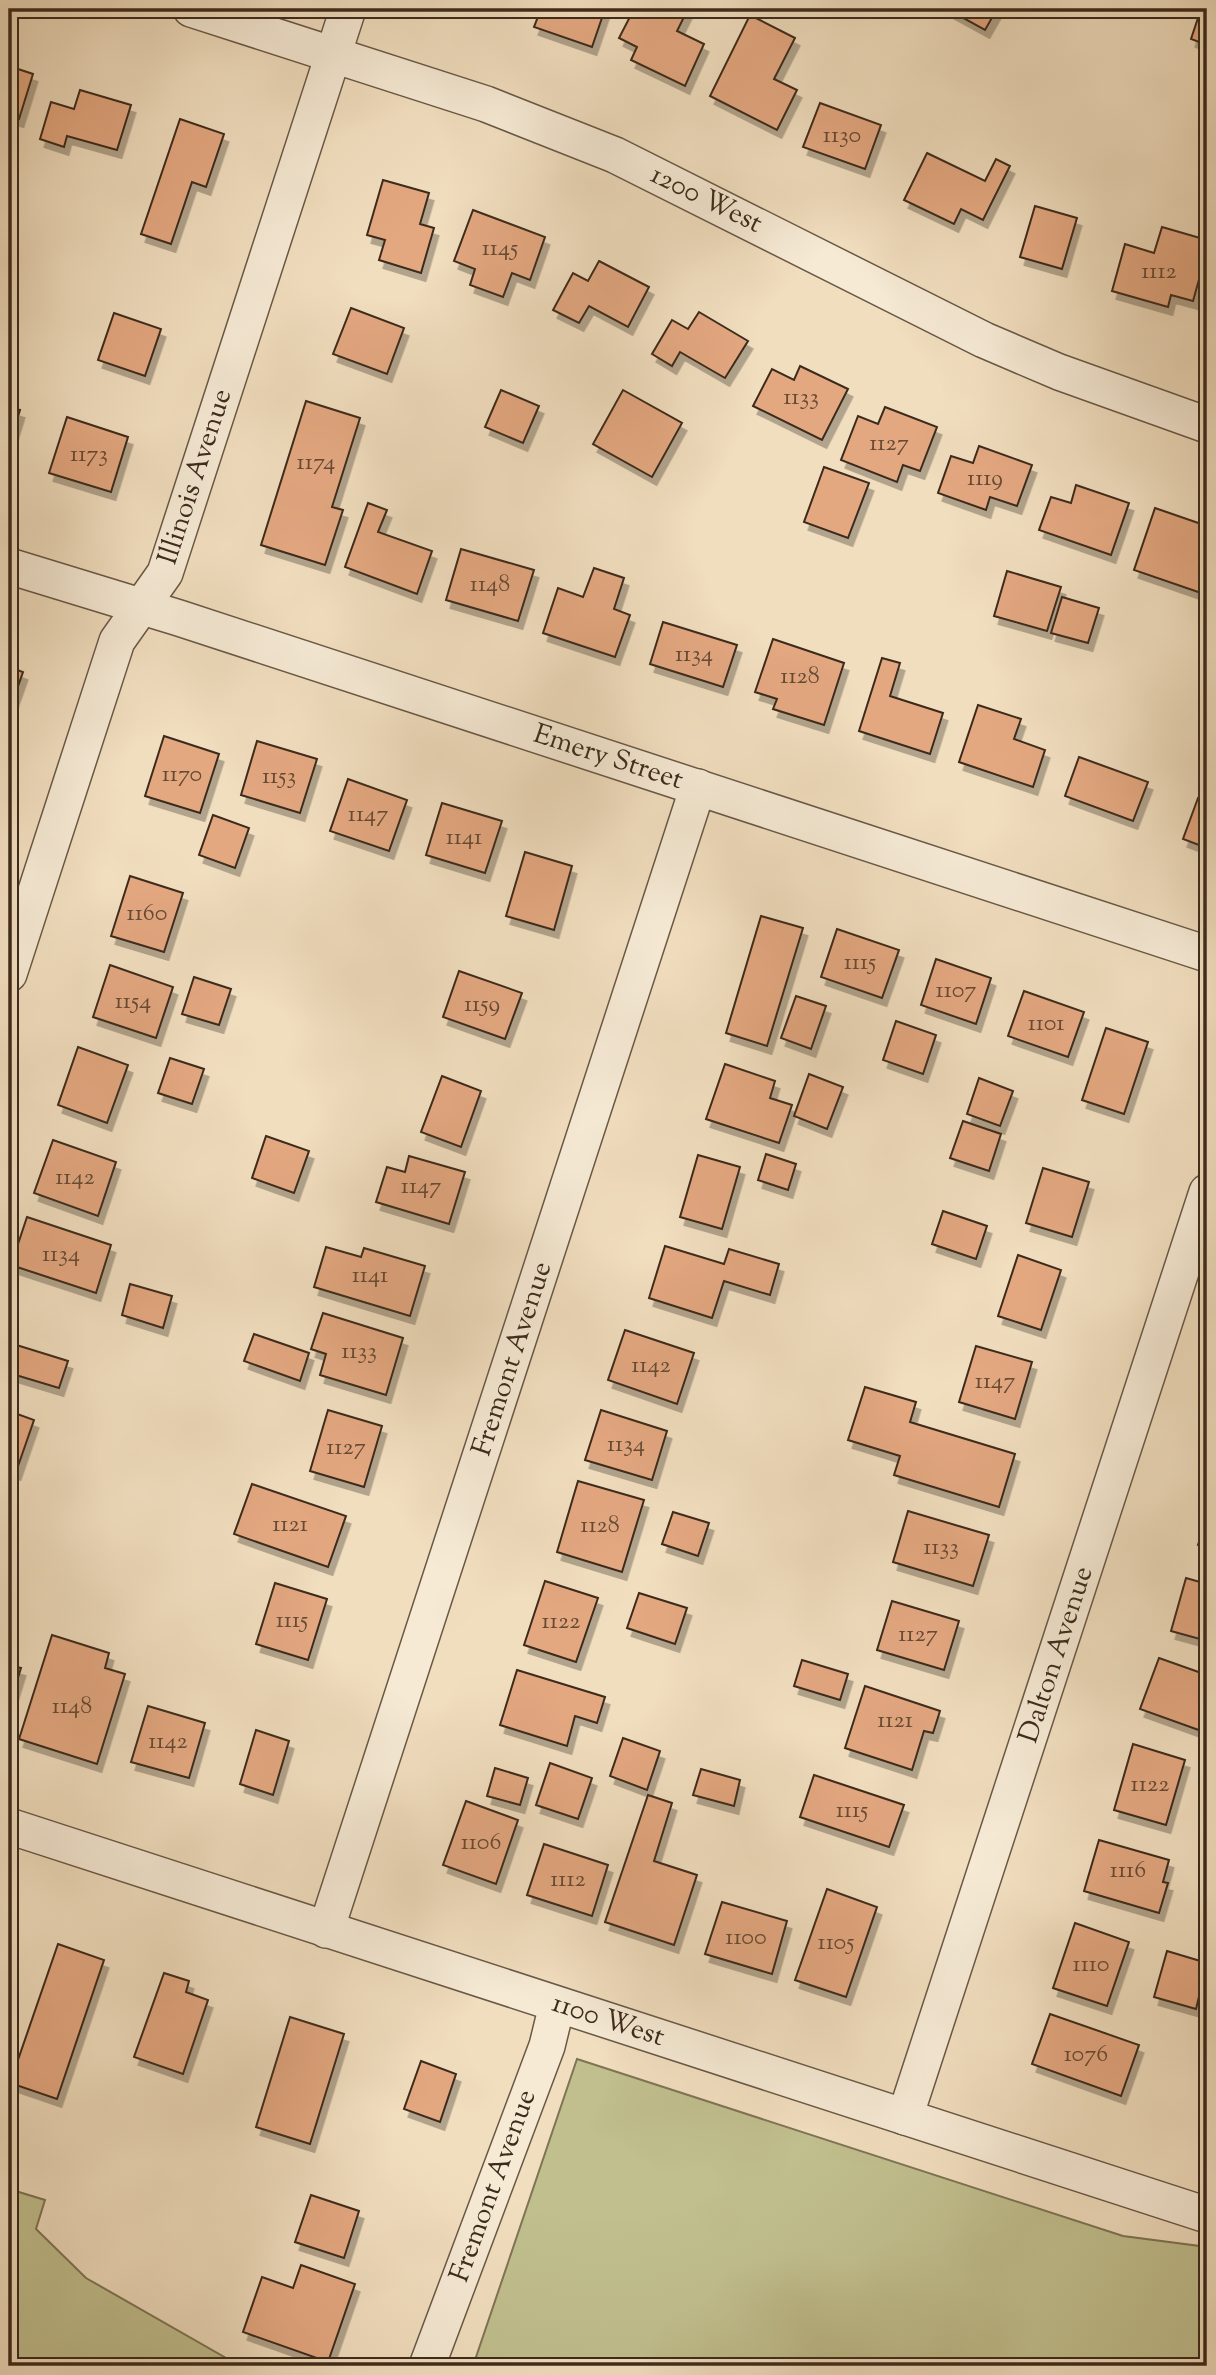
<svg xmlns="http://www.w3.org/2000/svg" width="1216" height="2375" viewBox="0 0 1216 2375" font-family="'Sorts Mill Goudy',serif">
<defs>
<filter id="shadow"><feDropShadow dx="4.5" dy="8" stdDeviation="0" flood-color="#0004"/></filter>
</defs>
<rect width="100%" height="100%" fill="#f1debf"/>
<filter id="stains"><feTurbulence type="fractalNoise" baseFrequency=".00286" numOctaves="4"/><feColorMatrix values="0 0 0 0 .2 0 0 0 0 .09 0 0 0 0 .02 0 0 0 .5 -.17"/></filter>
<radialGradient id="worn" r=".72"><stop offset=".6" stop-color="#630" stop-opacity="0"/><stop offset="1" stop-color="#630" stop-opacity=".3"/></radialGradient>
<!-- green -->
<g fill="#c1bf8e" stroke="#7e7555" stroke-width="2">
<polygon points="577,2059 1123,2236 1207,2247 1207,2366 473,2366"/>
<polygon points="9,2189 45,2200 36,2229 86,2278 240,2366 9,2366"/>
</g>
<!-- building -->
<g fill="#e4a881" stroke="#3c2b1c" stroke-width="2" filter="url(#shadow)">
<polygon points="541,9 605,9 592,47 534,27"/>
<polygon points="634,9 650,9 656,12 657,9 688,9 677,31 704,44 685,86 631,60 637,47 619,38"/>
<polygon points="947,9 997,9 985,30"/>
<polygon points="1201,9 1207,9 1207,45 1191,39"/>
<polygon points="750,15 795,38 774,79 797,90 777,130 710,96"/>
<polygon points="9,66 33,74 19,119 9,116"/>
<polygon points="80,90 131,105 117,150 67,136 64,147 40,139 51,102 74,109"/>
<polygon points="820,103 881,125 865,169 803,147"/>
<polygon points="180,119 224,134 206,187 192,182 171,244 141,234"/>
<polygon points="927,153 985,181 996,159 1010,166 983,220 961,209 954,224 904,200"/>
<polygon points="383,180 429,193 420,224 434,228 421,273 379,260 385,240 367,235"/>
<polygon points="1035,206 1077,218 1062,269 1020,257"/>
<polygon points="473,210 545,237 530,280 512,273 503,297 470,285 475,269 454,261"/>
<polygon points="1162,227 1207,240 1207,251 1193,301 1171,295 1168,307 1112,291 1125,244 1154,253"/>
<polygon points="599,261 649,287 628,327 589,306 579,323 553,310 573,273 588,281"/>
<polygon points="351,308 404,328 387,374 333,354"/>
<polygon points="699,312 748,341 725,378 680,352 672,366 652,354 672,320 688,329"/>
<polygon points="114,313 161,329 145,376 98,360"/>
<polygon points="800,366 848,389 822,440 753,406 772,369 794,380"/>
<polygon points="501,390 539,406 523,443 485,427"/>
<polygon points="623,390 682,423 652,477 593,444"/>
<polygon points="306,401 360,418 332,507 343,510 325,565 261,545"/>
<polygon points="9,407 20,410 9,446"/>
<polygon points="885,407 937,427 920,471 903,465 897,482 841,460 858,416 878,424"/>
<polygon points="67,417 128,437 111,492 49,473"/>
<polygon points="979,446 1032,465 1017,506 990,497 986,510 938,493 951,456 973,463"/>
<polygon points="824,467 869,483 848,538 804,522"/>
<polygon points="1076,485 1129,503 1111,555 1039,530 1051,497 1071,503"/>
<polygon points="368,503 387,510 378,532 432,551 417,594 345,567"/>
<polygon points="1155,508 1207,526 1207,595 1134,570"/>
<polygon points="461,549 534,570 518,621 446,600"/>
<polygon points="594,568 624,578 614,609 630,615 615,657 543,633 558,588 583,597"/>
<polygon points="1007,571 1061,587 1047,631 994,616"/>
<polygon points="1062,597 1099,608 1088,643 1051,633"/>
<polygon points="663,622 737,645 723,687 650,664"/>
<polygon points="773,639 844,663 824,725 773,709 777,699 755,692"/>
<polygon points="882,658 900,663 890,696 943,713 930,754 859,731"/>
<polygon points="9,667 23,672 9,712"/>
<polygon points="978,705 1021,719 1014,739 1045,750 1033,787 959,762"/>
<polygon points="164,736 219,754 200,813 145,796"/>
<polygon points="257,741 317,759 300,813 241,795"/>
<polygon points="1079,757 1148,782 1133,821 1065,796"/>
<polygon points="348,779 407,800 389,851 330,831"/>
<polygon points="1198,798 1207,802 1207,848 1183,839"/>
<polygon points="442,803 502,821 485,873 426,855"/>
<polygon points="213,815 249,828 235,868 199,855"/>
<polygon points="525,852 572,866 554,930 506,916"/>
<polygon points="130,876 183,893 164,952 111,936"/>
<polygon points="761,916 803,928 767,1046 726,1033"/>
<polygon points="837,929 899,950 882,998 821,977"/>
<polygon points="936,959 991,978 976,1024 921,1005"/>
<polygon points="110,965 173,987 156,1038 93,1017"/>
<polygon points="459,971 522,993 505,1039 443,1017"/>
<polygon points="194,977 231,989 219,1025 182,1014"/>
<polygon points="1024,991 1084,1012 1068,1057 1008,1036"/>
<polygon points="796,996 826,1006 811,1049 781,1038"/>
<polygon points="896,1021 936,1035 923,1074 883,1060"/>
<polygon points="1106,1028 1148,1042 1124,1114 1082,1100"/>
<polygon points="78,1047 128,1065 107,1123 58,1105"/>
<polygon points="170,1058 204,1069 192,1104 158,1093"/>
<polygon points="725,1064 775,1081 770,1098 792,1105 779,1143 706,1119"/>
<polygon points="809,1074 843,1087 827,1129 794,1116"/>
<polygon points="442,1076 481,1091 461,1147 421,1132"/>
<polygon points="979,1078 1013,1091 1000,1126 967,1114"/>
<polygon points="963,1121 1001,1134 989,1171 950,1158"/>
<polygon points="266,1136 309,1151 294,1193 252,1178"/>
<polygon points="53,1140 116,1162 98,1216 34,1193"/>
<polygon points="766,1154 796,1164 788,1190 758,1180"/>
<polygon points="698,1155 740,1167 722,1229 680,1217"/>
<polygon points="409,1156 465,1172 449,1224 376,1202 387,1167 405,1172"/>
<polygon points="1043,1168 1089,1182 1072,1237 1026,1223"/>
<polygon points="943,1211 987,1226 976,1259 932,1244"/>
<polygon points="27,1217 111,1245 96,1293 11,1265"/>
<polygon points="665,1246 724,1264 729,1249 779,1264 770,1295 724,1281 712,1318 649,1298"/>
<polygon points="326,1247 361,1257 364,1248 425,1266 410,1316 314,1287"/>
<polygon points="1018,1255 1061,1270 1041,1330 998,1316"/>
<polygon points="130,1284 172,1296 163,1328 122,1315"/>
<polygon points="323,1313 403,1338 386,1395 320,1375 326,1354 311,1349"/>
<polygon points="625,1330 694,1353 677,1404 608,1380"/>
<polygon points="254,1334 309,1353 300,1381 244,1361"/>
<polygon points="10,1343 68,1361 59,1388 9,1373"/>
<polygon points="976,1346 1032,1362 1015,1419 959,1402"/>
<polygon points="865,1387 916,1402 910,1422 1015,1454 999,1507 894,1475 900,1456 848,1440"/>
<polygon points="328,1410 382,1426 364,1487 310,1471"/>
<polygon points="601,1410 667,1431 652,1480 585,1460"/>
<polygon points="9,1411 34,1420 16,1472 9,1469"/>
<polygon points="578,1481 644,1500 622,1572 557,1552"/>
<polygon points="252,1484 346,1516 328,1567 234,1534"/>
<polygon points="908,1511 989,1535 973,1586 893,1562"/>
<polygon points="673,1512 709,1523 698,1556 662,1544"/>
<polygon points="1207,1520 1207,1548 1198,1545"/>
<polygon points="1186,1578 1207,1584 1207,1641 1171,1631"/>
<polygon points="545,1581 598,1598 576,1662 524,1645"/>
<polygon points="275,1583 327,1599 308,1660 256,1644"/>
<polygon points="639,1593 687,1608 675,1644 627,1628"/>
<polygon points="892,1601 959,1621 944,1670 877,1650"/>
<polygon points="52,1635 109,1653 105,1668 125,1674 97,1764 19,1739"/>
<polygon points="1159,1658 1207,1675 1207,1733 1140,1709"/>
<polygon points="802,1660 848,1674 840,1700 794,1686"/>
<polygon points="9,1665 21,1668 9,1707"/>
<polygon points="517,1670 605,1697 597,1723 575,1716 567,1746 500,1725"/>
<polygon points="865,1686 940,1711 933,1733 924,1731 912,1770 845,1748"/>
<polygon points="148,1706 205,1723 189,1778 131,1762"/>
<polygon points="256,1730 289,1741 273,1795 240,1784"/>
<polygon points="623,1738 660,1751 647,1790 610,1776"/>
<polygon points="1133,1744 1185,1760 1166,1825 1114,1810"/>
<polygon points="550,1763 592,1778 578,1819 536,1805"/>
<polygon points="495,1768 528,1778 520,1805 487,1796"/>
<polygon points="701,1769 740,1780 734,1806 693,1795"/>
<polygon points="814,1775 904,1805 889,1847 800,1817"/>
<polygon points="648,1795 672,1803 654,1861 697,1875 674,1945 605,1922"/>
<polygon points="466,1801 518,1820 496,1884 443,1865"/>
<polygon points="1099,1840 1169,1860 1163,1882 1168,1883 1159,1913 1084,1891"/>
<polygon points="544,1844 608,1865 592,1916 527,1895"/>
<polygon points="827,1889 877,1907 846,1997 795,1980"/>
<polygon points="722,1902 787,1921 772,1974 705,1954"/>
<polygon points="1075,1923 1129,1942 1107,2006 1053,1988"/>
<polygon points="58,1944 104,1960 57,2099 10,2083"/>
<polygon points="1167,1951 1207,1963 1196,2009 1154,1997"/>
<polygon points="164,1973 189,1981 186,1992 208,2000 183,2074 134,2057"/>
<polygon points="1050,2014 1139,2045 1121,2096 1032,2064"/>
<polygon points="290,2017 344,2034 310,2144 256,2127"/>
<polygon points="421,2061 456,2074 440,2122 404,2109"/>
<polygon points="311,2195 359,2211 344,2258 295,2242"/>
<polygon points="301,2265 355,2284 328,2362 243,2332 262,2277 293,2288"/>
</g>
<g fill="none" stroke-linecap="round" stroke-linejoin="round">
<!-- minor casing -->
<g stroke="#695845" stroke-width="38">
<g id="minor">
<polyline points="191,9 486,104 615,155 984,340 1059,372 1207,425"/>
<polyline points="9,566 179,618 1207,954"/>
<polyline points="9,974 117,641 165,573 348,9"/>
<polyline points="9,1826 1207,2215"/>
<polyline points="326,1930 698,787"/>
<polyline points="905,2117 1207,1192"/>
<polyline points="427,2366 547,2046 557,2005"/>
</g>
</g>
<!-- minor -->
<use href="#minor" stroke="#f6ead5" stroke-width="35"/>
</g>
<g text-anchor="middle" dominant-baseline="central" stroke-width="5" stroke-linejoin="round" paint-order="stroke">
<!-- number labels -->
<g font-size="24" fill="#664a35">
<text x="842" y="136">1130</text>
<text x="500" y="249">1145</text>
<text x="1159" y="272">1112</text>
<text x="801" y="398">1133</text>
<text x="889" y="444">1127</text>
<text x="89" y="455">1173</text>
<text x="316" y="463">1174</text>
<text x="985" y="479">1119</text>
<text x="490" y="585">1148</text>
<text x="694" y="655">1134</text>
<text x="800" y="677">1128</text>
<text x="182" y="775">1170</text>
<text x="279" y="777">1153</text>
<text x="368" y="815">1147</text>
<text x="464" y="838">1141</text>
<text x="147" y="914">1160</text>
<text x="860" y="963">1115</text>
<text x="956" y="991">1107</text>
<text x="133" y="1002">1154</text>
<text x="482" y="1005">1159</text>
<text x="1046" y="1024">1101</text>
<text x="75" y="1178">1142</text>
<text x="421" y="1187">1147</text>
<text x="61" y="1255">1134</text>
<text x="370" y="1276">1141</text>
<text x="359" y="1352">1133</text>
<text x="651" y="1366">1142</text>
<text x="995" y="1382">1147</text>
<text x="626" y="1445">1134</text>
<text x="346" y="1448">1127</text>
<text x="290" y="1525">1121</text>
<text x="600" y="1526">1128</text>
<text x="941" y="1548">1133</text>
<text x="292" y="1621">1115</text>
<text x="561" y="1622">1122</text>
<text x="918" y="1635">1127</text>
<text x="72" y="1707">1148</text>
<text x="895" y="1721">1121</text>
<text x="168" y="1742">1142</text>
<text x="1150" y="1785">1122</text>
<text x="852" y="1811">1115</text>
<text x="481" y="1843">1106</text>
<text x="1128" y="1871">1116</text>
<text x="568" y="1880">1112</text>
<text x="746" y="1938">1100</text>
<text x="836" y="1943">1105</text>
<text x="1091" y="1965">1110</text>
<text x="1086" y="2055">1076</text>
</g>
<!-- street labels -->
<g font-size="28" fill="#3c2b1c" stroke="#f6ead5">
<text transform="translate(706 200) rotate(26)">1200 West</text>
<text transform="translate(196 477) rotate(-72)">Illinois Avenue</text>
<text transform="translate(608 758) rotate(18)">Emery Street</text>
<text transform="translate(513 1359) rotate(-72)">Fremont Avenue</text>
<text transform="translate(1057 1655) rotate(-72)">Dalton Avenue</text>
<text transform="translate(608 2021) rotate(18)">1100 West</text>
<text transform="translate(494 2186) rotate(-70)">Fremont Avenue</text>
</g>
</g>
<!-- margin -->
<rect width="1216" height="2375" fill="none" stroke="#f1debf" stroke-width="35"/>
<rect x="10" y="10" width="1195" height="2354" fill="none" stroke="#3c2b1c" stroke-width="3.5"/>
<rect x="18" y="18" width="1181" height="2340" fill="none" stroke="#3c2b1c" stroke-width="2"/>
<rect width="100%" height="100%" filter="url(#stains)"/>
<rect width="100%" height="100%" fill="url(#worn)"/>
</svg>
